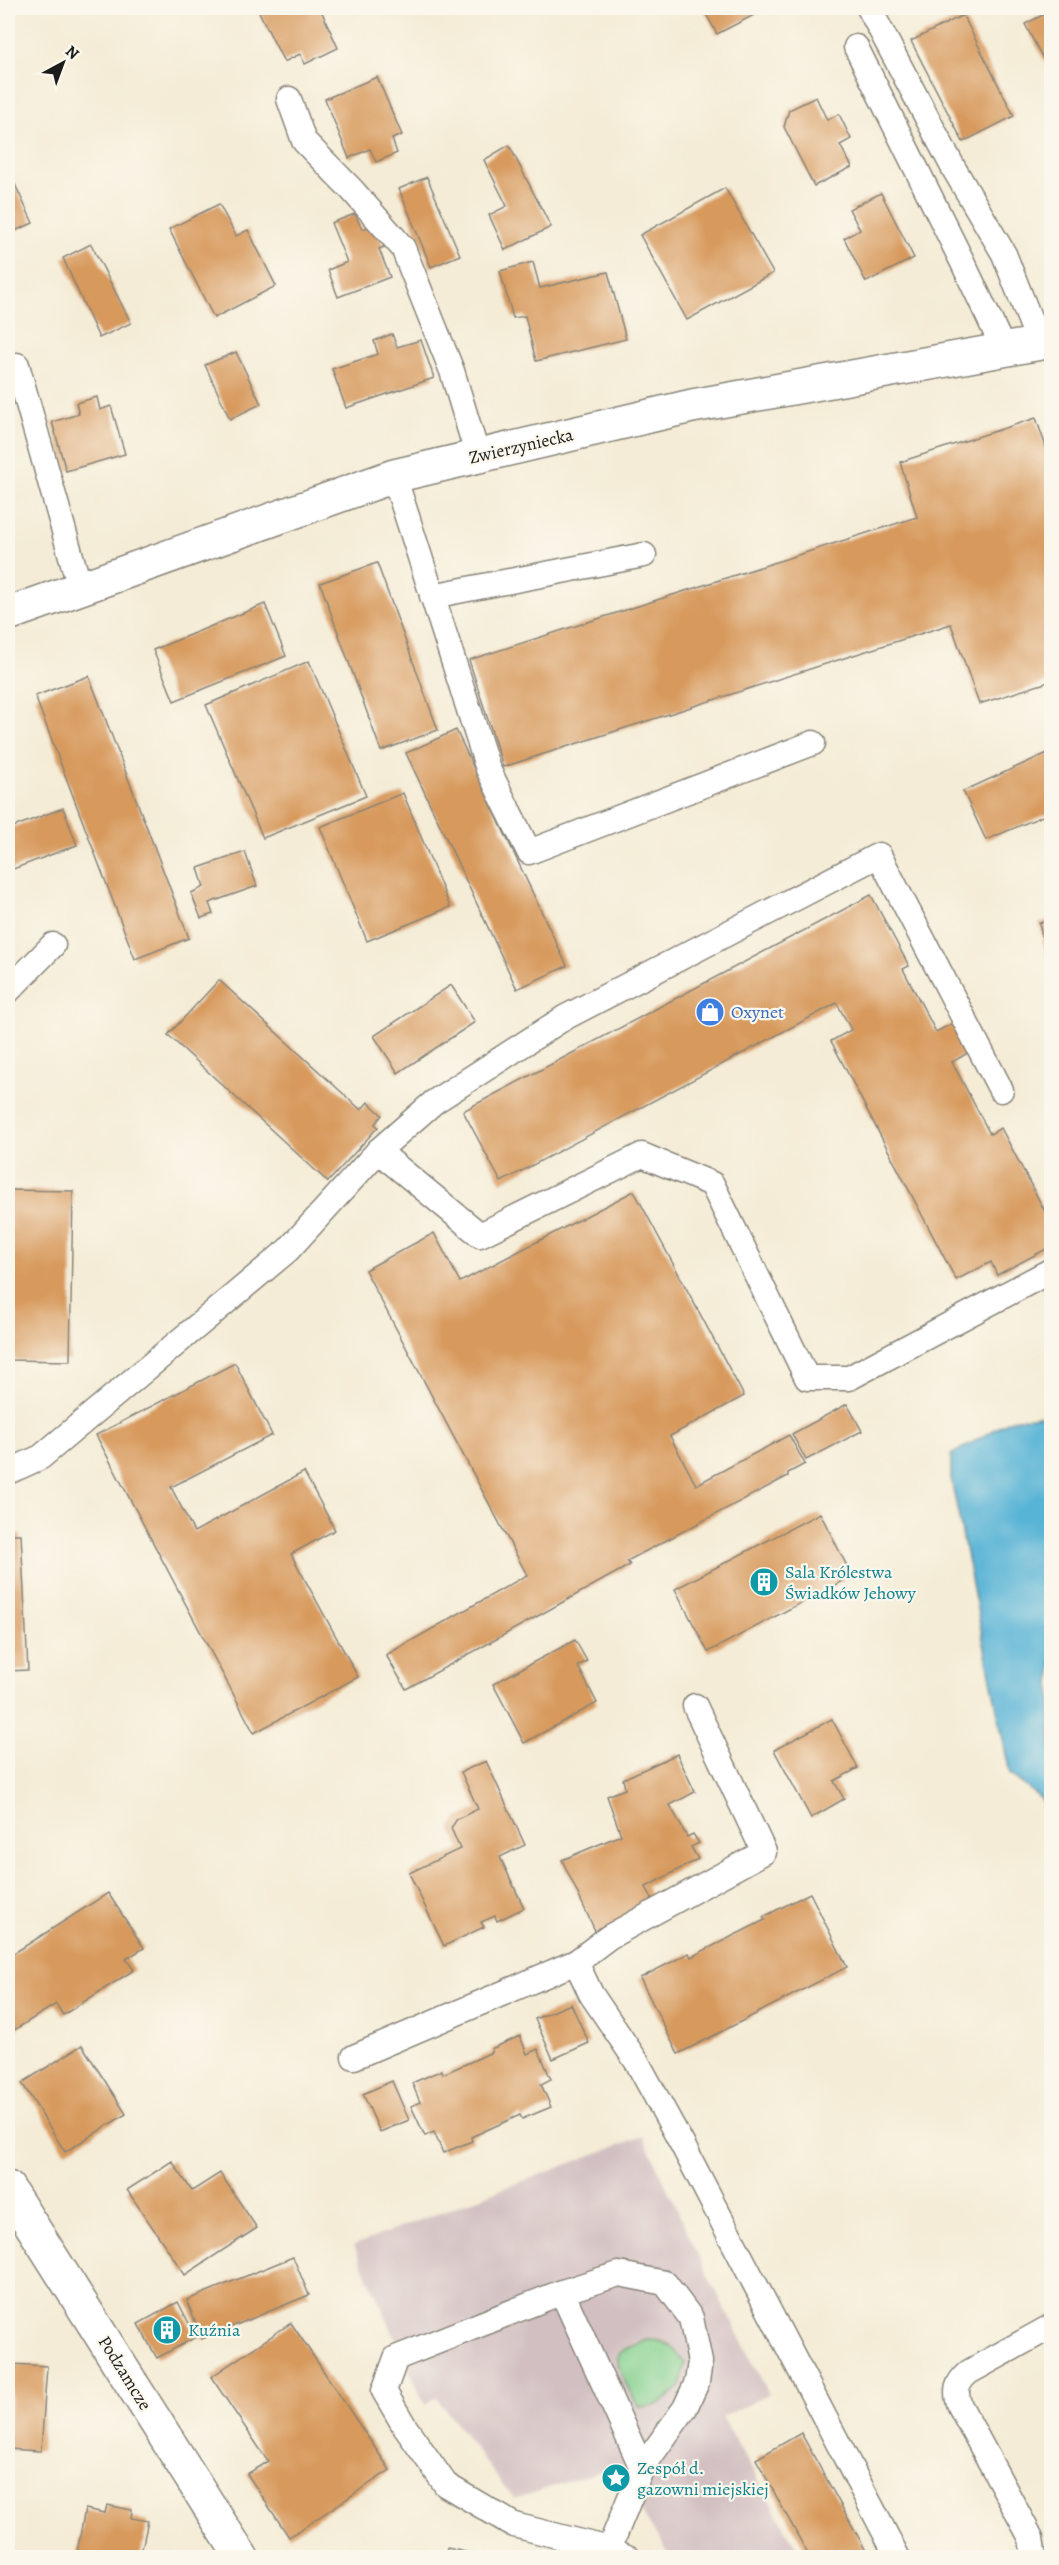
<svg xmlns="http://www.w3.org/2000/svg" width="1059" height="2565" viewBox="0 0 1059 2565" font-family="Alegreya,serif">
<rect width="100%" height="100%" fill="#fbf7ec"/>
<filter id="ink" filterUnits="userSpaceOnUse"><feTurbulence type="fractalNoise" baseFrequency=".0167" numOctaves="2"/><feDisplacementMap in="SourceGraphic" scale="12" xChannelSelector="R" yChannelSelector="G"/><feConvolveMatrix kernelMatrix="1 2 1 2 8 2 1 2 1" color-interpolation-filters="sRGB"/></filter>
<filter id="wash" filterUnits="userSpaceOnUse"><feTurbulence type="fractalNoise" baseFrequency=".008" numOctaves="4" result="noise"/><feDisplacementMap in="SourceGraphic" scale="24" xChannelSelector="R" yChannelSelector="G"/><feGaussianBlur stdDeviation="1.35" result="paint"/><feColorMatrix in="noise" values="0 0 0 0 0 0 0 0 0 0 0 0 0 0 0 0 0 1.4 0 .05"/><feComposite in="paint" operator="in"/></filter>
<g filter="url(#wash)">
<rect width="100%" height="100%" fill="#f4ecd6"/>
<!-- industrial -->
<polygon fill="#d2bfc1" points="643,2136 706,2272 769,2394 722,2417 802,2557 670,2557 613,2467 514,2499 436,2397 425,2405 354,2245"/>
<!-- green -->
<path fill="#83d08e" stroke="#507655" stroke-width="1.5" d="M647 2340C667 2340 674 2346 685 2363L681 2386C669 2397 654 2412 638 2406 632 2394 611 2363 620 2353 626 2347 639 2344 647 2340Z"/>
<!-- water -->
<polygon fill="#58b4d6" stroke="#3a6879" stroke-width="1.5" points="1051,1414 1052,1414 1051,1812 1040,1798 1010,1774 951,1478 951,1455 1011,1420"/>
<g id="blocks">
<!-- building -->
<g fill="#d7995b">
<polygon points="257,8 320,8 338,48 305,64 300,54 284,62"/>
<polygon points="703,8 750,8 754,15 717,34"/>
<polygon points="1052,10 1052,76 1025,24"/>
<polygon points="963,15 1014,116 963,142 911,41"/>
<polygon points="377,77 402,135 392,139 397,153 376,162 370,149 349,158 325,99"/>
<polygon points="816,97 827,120 839,114 851,139 840,145 852,167 814,186 784,127 789,110"/>
<polygon points="509,145 551,227 505,250 489,215 507,206 484,160"/>
<polygon points="427,177 460,255 431,267 399,189"/>
<polygon points="12,178 33,223 8,234 8,180"/>
<polygon points="725,188 773,273 687,320 640,235"/>
<polygon points="881,193 914,258 866,282 844,238 860,230 849,209"/>
<polygon points="219,204 236,236 248,230 276,286 214,318 169,229"/>
<polygon points="355,214 362,229 375,225 384,247 379,249 390,277 338,297 328,270 347,262 331,223"/>
<polygon points="91,244 131,323 99,338 63,258"/>
<polygon points="533,262 540,288 608,272 626,339 536,361 525,316 513,318 500,271"/>
<polygon points="392,334 397,347 421,340 434,378 346,408 332,369 378,354 374,341"/>
<polygon points="236,352 261,404 230,419 205,365"/>
<polygon points="97,397 100,410 111,406 125,454 66,471 52,422 79,414 76,403"/>
<polygon points="1036,418 1052,464 1052,681 979,704 951,624 503,767 469,660 917,517 900,462"/>
<polygon points="377,563 438,730 381,751 320,583"/>
<polygon points="265,604 286,656 174,701 153,650"/>
<polygon points="309,661 366,796 263,838 206,705"/>
<polygon points="89,676 189,938 135,959 35,696"/>
<polygon points="456,730 567,966 517,989 406,753"/>
<polygon points="1052,751 1052,812 986,840 963,791"/>
<polygon points="403,793 450,907 367,941 320,827"/>
<polygon points="63,808 77,845 8,871 8,829"/>
<polygon points="245,852 257,886 209,903 213,914 201,918 191,893 204,887 198,868"/>
<polygon points="871,895 909,966 903,969 936,1032 953,1023 968,1053 952,1062 990,1134 1001,1128 1052,1225 1052,1246 997,1275 991,1262 956,1280 831,1041 851,1030 837,1003 501,1182 463,1111"/>
<polygon points="1052,920 1052,965 1049,966 1039,923"/>
<polygon points="219,980 361,1110 368,1102 382,1115 375,1124 378,1127 328,1182 168,1035"/>
<polygon points="451,985 475,1022 398,1073 374,1036"/>
<polygon points="8,1190 73,1191 70,1361 8,1360"/>
<polygon points="634,1191 744,1396 670,1436 696,1485 789,1435 805,1464 788,1473 788,1476 627,1561 630,1565 406,1689 386,1655 527,1575 365,1270 434,1233 460,1282"/>
<polygon points="235,1363 272,1435 171,1487 194,1532 304,1472 335,1530 291,1554 358,1677 254,1733 96,1435"/>
<polygon points="847,1404 862,1431 806,1460 792,1434"/>
<polygon points="820,1513 852,1576 708,1652 675,1589"/>
<polygon points="8,1534 21,1534 28,1670 8,1671"/>
<polygon points="575,1640 587,1661 578,1666 597,1703 524,1743 493,1684"/>
<polygon points="832,1719 858,1768 834,1781 844,1799 811,1818 774,1750"/>
<polygon points="677,1754 695,1792 670,1805 687,1837 693,1834 699,1843 691,1847 698,1859 646,1887 656,1906 598,1937 562,1860 621,1835 607,1796 625,1789 623,1779"/>
<polygon points="486,1761 525,1845 500,1857 524,1908 497,1921 495,1916 481,1922 484,1927 444,1946 409,1873 460,1849 451,1828 457,1819 478,1809 461,1772"/>
<polygon points="108,1893 144,1948 126,1959 134,1970 63,2015 56,2004 8,2034 8,1957"/>
<polygon points="810,1893 847,1967 678,2054 640,1978 689,1953 691,1957 765,1920 763,1917"/>
<polygon points="571,2004 589,2043 553,2059 535,2019"/>
<polygon points="520,2036 527,2054 538,2049 551,2079 541,2084 551,2107 522,2119 520,2115 471,2137 472,2141 443,2153 434,2132 425,2136 411,2106 420,2102 412,2083 442,2070 443,2074 468,2063 492,2052 491,2049"/>
<polygon points="82,2045 126,2114 65,2152 22,2083"/>
<polygon points="392,2081 409,2120 380,2132 363,2094"/>
<polygon points="172,2161 192,2191 220,2173 257,2228 185,2275 127,2190"/>
<polygon points="293,2257 309,2295 202,2339 187,2300"/>
<polygon points="178,2302 196,2337 157,2358 138,2324"/>
<polygon points="291,2323 390,2470 289,2537 247,2474 268,2461 211,2377"/>
<polygon points="11,2364 47,2366 41,2451 8,2449"/>
<polygon points="801,2433 870,2558 810,2558 756,2459"/>
<polygon points="107,2505 132,2510 131,2518 148,2521 140,2558 76,2558 85,2509 105,2513"/>
<polygon points="447,2548 484,2556 483,2558 445,2558"/>
</g>
</g>
</g>
<g filter="url(#ink)">
<use href="#blocks" fill-opacity="0" stroke="#888479" stroke-width="1.5"/>
<g fill="none" stroke-linecap="round" stroke-linejoin="round">
<!-- lane casing -->
<g stroke="#888479" stroke-width="27">
<g id="lane">
<polyline points="869,8 954,169 1004,254 1039,343"/>
<polyline points="856,47 962,261 1004,350"/>
<polyline points="289,99 304,141 352,190 403,248 452,371 478,457"/>
<polyline points="17,365 80,588"/>
<polyline points="394,476 488,769 529,852 813,743"/>
<polyline points="432,596 644,555"/>
<polyline points="8,991 53,945"/>
<polyline points="378,1151 480,1235 642,1155 712,1184 807,1378 849,1378 1052,1270"/>
<polyline points="8,1472 41,1457 288,1250 378,1151 434,1102 564,1018 879,855 1001,1090"/>
<polyline points="695,1706 764,1852 609,1937 576,1962 591,1994 637,2062 682,2144 898,2558"/>
<polyline points="354,2057 576,1962"/>
<polyline points="562,2292 619,2274 665,2283 691,2318 700,2362 697,2382 685,2408 642,2468"/>
<polyline points="607,2558 609,2549 642,2468 562,2292 396,2358 384,2391 405,2427 446,2485 514,2525 609,2549 629,2558"/>
<path d="M1034 2558 1031 2538 960 2406C954 2391 957 2382 969 2372L1052 2326"/>
</g>
</g>
<!-- street casing -->
<g stroke="#888479" stroke-width="36">
<g id="street">
<polyline points="8,614 394,476 692,406 1052,341"/>
<polyline points="8,2188 242,2558"/>
</g>
</g>
<!-- lane -->
<use href="#lane" stroke="#fff" stroke-width="24"/>
<!-- street -->
<use href="#street" stroke="#fff" stroke-width="33"/>
</g>
</g>
<!-- icons -->
<defs>
<g id="shop-disc" transform="scale(1.5)"><circle r="9.5" fill="#3f7fe0" stroke="#fbf7ec"/><path d="M-5-2.5h2.3a2.7 3.5 0 0 1 5.4 0H5L5.5 6h-11ZM-1.5-2.5h3a1.5 2.3 0 0 0-3 0Z" fill="#fff"/></g>
<g id="building-disc" transform="scale(1.5)"><circle r="9.5" fill="#0f9aa8" stroke="#fbf7ec"/><path d="M-4-6H4V6H1V3H-1V6H-4ZM-2.5-4.3h1.7v1.8h-1.7ZM.8-4.3h1.7v1.8H.8ZM-2.5-1h1.7V.8h-1.7ZM.8-1h1.7V.8H.8Z" fill="#fff"/></g>
<g id="sight-disc" transform="scale(1.5)"><circle r="9.5" fill="#0f9aa8" stroke="#fbf7ec"/><path d="M0-6L1.8-2.2L6-1.7L2.9 1.2L3.7 5.4L0 3.3L-3.7 5.4L-2.9 1.2L-6-1.7L-1.8-2.2Z" fill="#fff"/></g>
</defs>
<g fill-rule="evenodd">
<use href="#shop-disc" x="710" y="1012"/>
<use href="#building-disc" x="764" y="1582"/>
<use href="#building-disc" x="167" y="2330"/>
<use href="#sight-disc" x="616" y="2478"/>
</g>
<g text-anchor="middle" dominant-baseline="central" stroke-width="4.5" stroke-linejoin="round" paint-order="stroke">
<!-- street labels -->
<g font-size="18" fill="#1c1c1c" stroke="#fbf7ec">
<text transform="translate(521 446) rotate(-13)">Zwierzyniecka</text>
<text transform="translate(125 2373) rotate(58)">Podzamcze</text>
</g>
<!-- shop labels -->
<g font-size="18" fill="#366cbe" stroke="#fbf7ec" text-anchor="start">
<text x="731" y="1012">Oxynet</text>
</g>
<!-- culture labels -->
<g font-size="18" fill="#0d838f" stroke="#fbf7ec" text-anchor="start">
<text x="785" y="1572">Sala Królestwa<tspan x="785" dy="21">Świadków Jehowy</tspan></text>
<text x="188" y="2330">Kuźnia</text>
<text x="637" y="2468">Zespół d.<tspan x="637" dy="21">gazowni miejskiej</tspan></text>
</g>
</g>
<!-- margin -->
<rect width="1059" height="2565" fill="none" stroke="#fbf7ec" stroke-width="30"/>
<!-- north arrow -->
<g transform="translate(63 63) rotate(41)" stroke="#fbf7ec" stroke-width="4.5" paint-order="stroke">
<path d="M0-4.5L10 22L0 15L-10 22Z" fill="#1c1c1c"/>
<text y="-9" font-size="16" font-weight="bold" text-anchor="middle" fill="#1c1c1c">N</text>
</g>
</svg>
